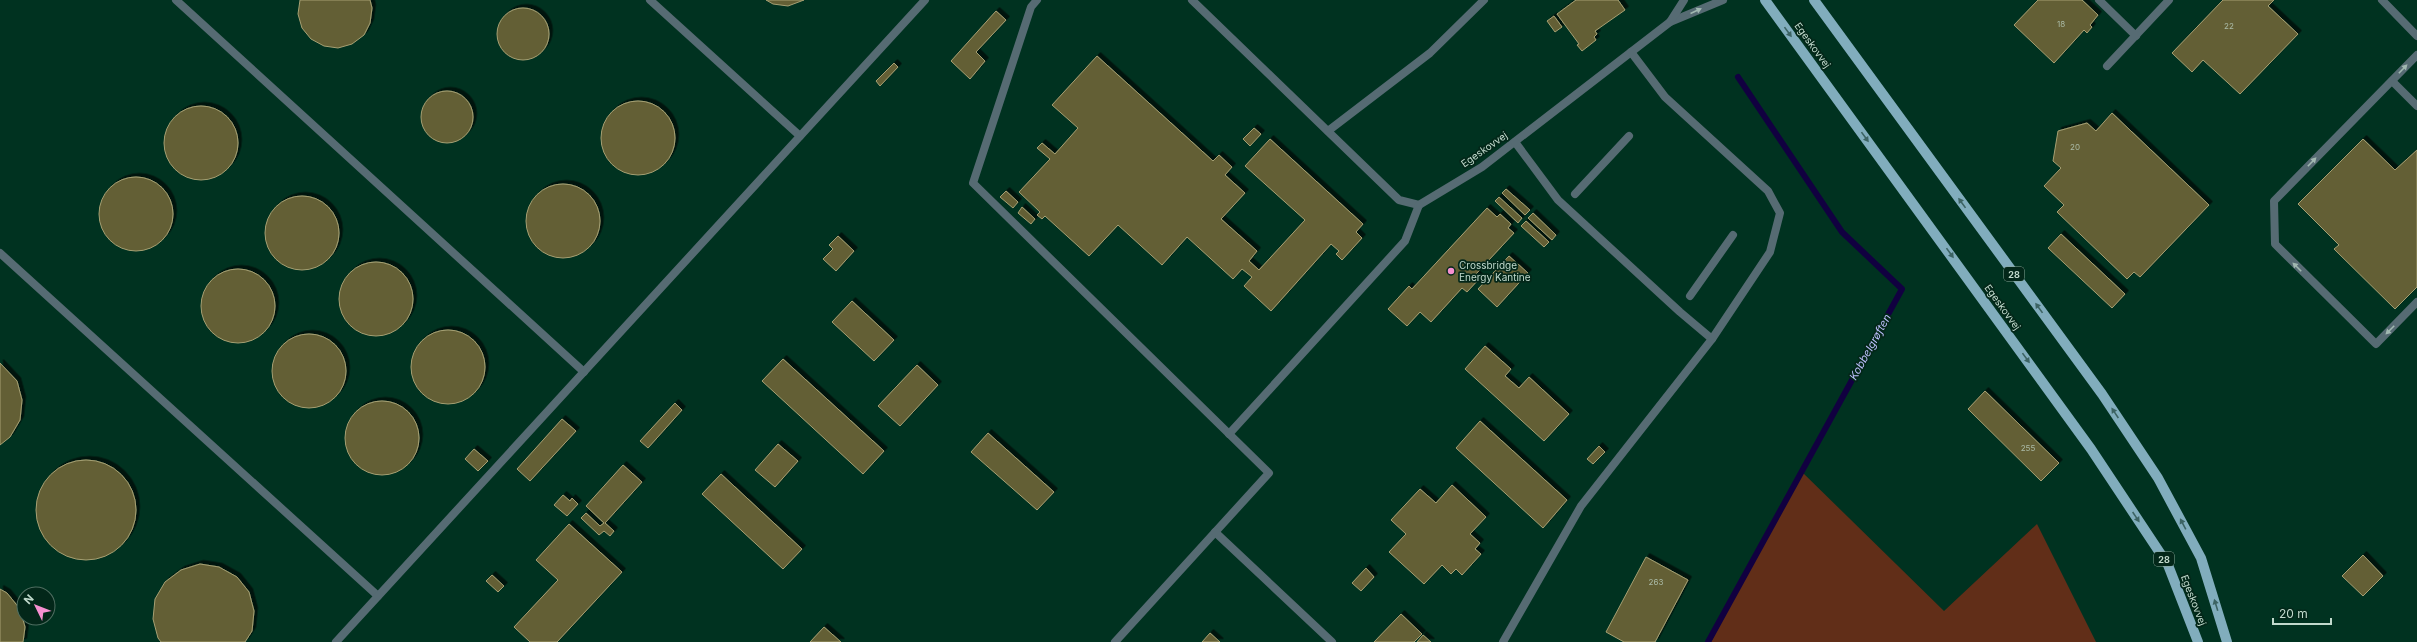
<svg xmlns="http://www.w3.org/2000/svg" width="2417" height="642" viewBox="0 0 2417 642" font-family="Inter,sans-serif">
<defs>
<filter id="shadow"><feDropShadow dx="3.5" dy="-3.5" stdDeviation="0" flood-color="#0009"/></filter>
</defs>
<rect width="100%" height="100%" fill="#003220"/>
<!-- green -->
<polygon fill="#612e18" points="1801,471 1944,611 2037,524 2096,642 1711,642"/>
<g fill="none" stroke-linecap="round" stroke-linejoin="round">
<!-- stream -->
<polyline stroke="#110040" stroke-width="6" points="1708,642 1902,289 1842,232 1738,77"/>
</g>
<!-- building -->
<g fill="#645e34" stroke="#a5a073" filter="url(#shadow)">
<polygon points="300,0 370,0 372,8 370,23 364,35 352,44 338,48 324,46 311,39 302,28 298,14"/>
<polygon points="766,0 804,0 788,6 773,4"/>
<polygon points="1576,0 1618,0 1625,10 1595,31 1597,34 1594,37 1596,40 1582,51 1577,45 1579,44 1557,14"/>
<polygon points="2038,0 2082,0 2098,15 2090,25 2092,27 2087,33 2084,30 2054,63 2014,25"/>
<polygon points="2223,0 2274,0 2268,6 2298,34 2240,94 2203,60 2192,72 2172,53"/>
<circle cx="523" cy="34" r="26"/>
<polygon points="996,11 1006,20 976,52 985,61 970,79 951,61"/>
<polygon points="1554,16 1562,27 1555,32 1547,21"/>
<polygon points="1097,56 1213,161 1219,155 1232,167 1225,175 1245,193 1221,219 1257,251 1249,261 1259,270 1305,220 1245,166 1270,139 1363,224 1356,232 1362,238 1342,260 1336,254 1339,251 1331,244 1271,311 1244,286 1252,277 1242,269 1233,279 1187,237 1162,265 1118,225 1089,256 1045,216 1042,219 1037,215 1040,212 1019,192 1050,159 1037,148 1042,143 1055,154 1078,128 1052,105"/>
<polygon points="894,63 898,67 880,86 876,81"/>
<circle cx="447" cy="117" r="26"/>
<circle cx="638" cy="138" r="37"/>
<circle cx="201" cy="143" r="37"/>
<polygon points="2112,113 2209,205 2140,277 2134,272 2127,279 2057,212 2064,205 2044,186 2061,168 2053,161 2058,131 2087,123 2096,131"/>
<polygon points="1254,128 1261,134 1250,146 1243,139"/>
<polygon points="2363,139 2395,170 2417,150 2417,287 2395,309 2334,249 2339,245 2298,204"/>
<circle cx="136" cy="214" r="37"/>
<circle cx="563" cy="221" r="37"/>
<polygon points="1506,189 1530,210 1525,215 1502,193"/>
<polygon points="1006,191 1018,202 1013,208 1000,197"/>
<circle cx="302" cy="233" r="37"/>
<polygon points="1499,197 1522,218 1518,223 1495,201"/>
<polygon points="1022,207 1035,219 1031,224 1018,213"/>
<polygon points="1487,208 1497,217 1500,214 1511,224 1508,228 1514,233 1476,274 1480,278 1467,292 1462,288 1431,322 1420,312 1407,326 1388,309 1409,286 1412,289"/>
<polygon points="1533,213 1556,235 1552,240 1528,218"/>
<polygon points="1526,221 1549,242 1544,247 1521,226"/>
<polygon points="2061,234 2125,294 2112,308 2048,248"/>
<polygon points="838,236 854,251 836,271 823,259 833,249 829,245"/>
<polygon points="1509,256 1528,273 1497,307 1478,289"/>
<circle cx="376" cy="299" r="37"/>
<circle cx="238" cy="306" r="37"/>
<polygon points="852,301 894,340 874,361 832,322"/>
<circle cx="448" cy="367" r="37"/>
<circle cx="309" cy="371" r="37"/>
<polygon points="1485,346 1511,369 1505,376 1519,388 1529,377 1569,414 1544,441 1465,369"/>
<polygon points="783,359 884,451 863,474 762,381"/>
<polygon points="0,363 17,381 22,400 20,420 10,437 0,445"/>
<polygon points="917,365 938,385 900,426 878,406"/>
<polygon points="1985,391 2059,463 2041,481 1968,409"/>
<circle cx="382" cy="438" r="37"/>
<polygon points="675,403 682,410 648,448 640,441"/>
<polygon points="562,419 576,431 530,481 517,469"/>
<polygon points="1480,421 1567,500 1543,528 1456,448"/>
<polygon points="988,433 1054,492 1037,510 971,452"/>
<polygon points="778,444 798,461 775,487 755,470"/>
<polygon points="1599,446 1605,452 1593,464 1587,459"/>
<polygon points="474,449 488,461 478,471 465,459"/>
<circle cx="86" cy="510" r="50"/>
<polygon points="623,465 642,482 605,523 614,531 610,536 604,531 599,535 581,518 586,513 600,526 604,523 586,506"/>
<polygon points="721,474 802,549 783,569 702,494"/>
<polygon points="1452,485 1486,517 1470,534 1480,543 1475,549 1481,554 1462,575 1456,569 1451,574 1442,565 1424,584 1389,552 1406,534 1391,520 1420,489 1436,503"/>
<polygon points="563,495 570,501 572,498 578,504 567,516 554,505"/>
<polygon points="569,524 622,572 557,642 530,642 514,627 558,580 536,560"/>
<polygon points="2363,555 2383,576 2363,596 2342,576"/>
<polygon points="1646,557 1688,580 1655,642 1624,642 1606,632"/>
<polygon points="200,564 219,567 237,577 249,592 254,611 252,631 245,642 161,642 158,638 153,619 155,599 165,582 181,570"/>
<polygon points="1366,568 1374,577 1361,591 1352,583"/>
<polygon points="492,575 504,586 498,592 486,581"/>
<polygon points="0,589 7,593 20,609 25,627 23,642 0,642"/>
<polygon points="1401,614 1422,634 1414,642 1374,642"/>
<polygon points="824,627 841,642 810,642"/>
<polygon points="1210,633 1220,642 1202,642"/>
<polygon points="1423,635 1431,642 1417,642"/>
</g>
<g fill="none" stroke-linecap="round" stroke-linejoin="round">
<!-- lane -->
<g stroke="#566b73" stroke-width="8">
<polyline points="176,0 584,372"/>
<polyline points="650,0 800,136"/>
<polyline points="1037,0 1031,7 973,183 1269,473 1115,642"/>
<polyline points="1192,0 1399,200 1419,205 1482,167 1670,22 1723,0"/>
<polyline points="2099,0 2136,36"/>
<polyline points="1670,22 1684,0"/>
<polyline points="2417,55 2274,201 2275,244 2376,344 2417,302"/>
<polyline points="2107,66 2169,0"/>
<polyline points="2392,81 2417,106"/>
<polyline points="1328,131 1430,53 1484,0"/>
<polyline points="1515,142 1558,200 1680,312 1712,339"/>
<polyline points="1575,194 1629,136"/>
<polyline points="0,253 378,596"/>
<polyline points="1690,296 1733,235"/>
<polyline points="1229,434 1405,241 1419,205"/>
<polyline points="1215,532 1332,642"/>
<polyline points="336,642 925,0"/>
<polyline points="1503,642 1581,506 1712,339 1770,252 1780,213 1768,191 1665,97 1631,52"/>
</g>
<!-- street -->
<polyline stroke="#566b73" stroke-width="8" points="2382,0 2417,36"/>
<!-- primary -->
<g stroke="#81adbd" stroke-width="10">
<polyline points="1765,0 2091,449 2168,565 2198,642"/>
<polyline points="1814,0 2102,394 2158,478 2201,558 2227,642"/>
</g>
</g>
<!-- one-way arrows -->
<defs><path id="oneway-solid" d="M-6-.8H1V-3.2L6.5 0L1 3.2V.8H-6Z"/></defs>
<g fill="#a1b8b1">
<use href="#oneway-solid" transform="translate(1696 11) rotate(-24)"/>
<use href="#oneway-solid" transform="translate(2403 69) rotate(-46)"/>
<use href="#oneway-solid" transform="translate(2312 162) rotate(-46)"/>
<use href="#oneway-solid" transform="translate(2297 267) rotate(-135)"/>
<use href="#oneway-solid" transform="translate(2390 330) rotate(135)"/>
</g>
<g fill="#3c6363">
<use href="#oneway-solid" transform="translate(1788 32) rotate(54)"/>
<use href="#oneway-solid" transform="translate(1865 137) rotate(54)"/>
<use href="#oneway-solid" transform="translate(1962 203) rotate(-126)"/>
<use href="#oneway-solid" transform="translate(1950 253) rotate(54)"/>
<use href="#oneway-solid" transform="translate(2039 308) rotate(-126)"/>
<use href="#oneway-solid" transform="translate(2026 358) rotate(54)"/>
<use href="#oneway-solid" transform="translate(2115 413) rotate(-124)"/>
<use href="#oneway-solid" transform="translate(2136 517) rotate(56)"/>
<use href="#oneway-solid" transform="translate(2183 524) rotate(-118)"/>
<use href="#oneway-solid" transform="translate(2216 605) rotate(-107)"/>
</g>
<!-- markers -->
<circle fill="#f690d1" stroke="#032719" stroke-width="1.5" cx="1451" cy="271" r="4"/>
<g text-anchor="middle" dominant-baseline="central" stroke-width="3.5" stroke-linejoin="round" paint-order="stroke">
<!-- number labels -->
<g font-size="8" fill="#aabaa6">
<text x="2061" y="24">18</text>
<text x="2229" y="26">22</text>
<text x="2075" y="147">20</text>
<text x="2028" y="448">255</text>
<text x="1656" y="582">263</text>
</g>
<!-- shield labels -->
<g fill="#032719" stroke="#88a496" stroke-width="1">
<rect x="2004" y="267" width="20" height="14" rx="3"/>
<rect x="2154" y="552" width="20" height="14" rx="3"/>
</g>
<g font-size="9" font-weight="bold" fill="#c1d9cc">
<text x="2014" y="274">28</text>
<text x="2164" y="559">28</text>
</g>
<!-- street labels -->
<g font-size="10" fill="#c1d9cc" stroke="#032719">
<text transform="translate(1813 45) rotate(54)">Egeskovvej</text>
<text transform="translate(1484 149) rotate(-35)">Egeskovvej</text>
<text transform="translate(2003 307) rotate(54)">Egeskovvej</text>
<text transform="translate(2194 600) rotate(69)">Egeskovvej</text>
</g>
<!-- poi labels -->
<g font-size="10" fill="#c1d9cc" stroke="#032719" text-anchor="start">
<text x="1459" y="265">Crossbridge<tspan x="1459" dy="12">Energy Kantine</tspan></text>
</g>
<!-- water labels -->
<g font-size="11" font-style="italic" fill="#bcbffb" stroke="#032719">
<text transform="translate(1870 347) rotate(-61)">Kobbelgrøften</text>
</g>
</g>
<!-- north arrow -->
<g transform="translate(36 606) rotate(313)"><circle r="19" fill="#032719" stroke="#4f6e61"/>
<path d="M0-3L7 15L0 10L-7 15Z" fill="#f690d1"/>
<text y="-6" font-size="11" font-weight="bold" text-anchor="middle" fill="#c1d9cc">N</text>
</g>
<!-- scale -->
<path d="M2273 618v6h58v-6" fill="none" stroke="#c1d9cc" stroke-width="2"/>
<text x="2279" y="618" font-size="12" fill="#c1d9cc" stroke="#032719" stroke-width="3" paint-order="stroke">20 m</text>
</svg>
